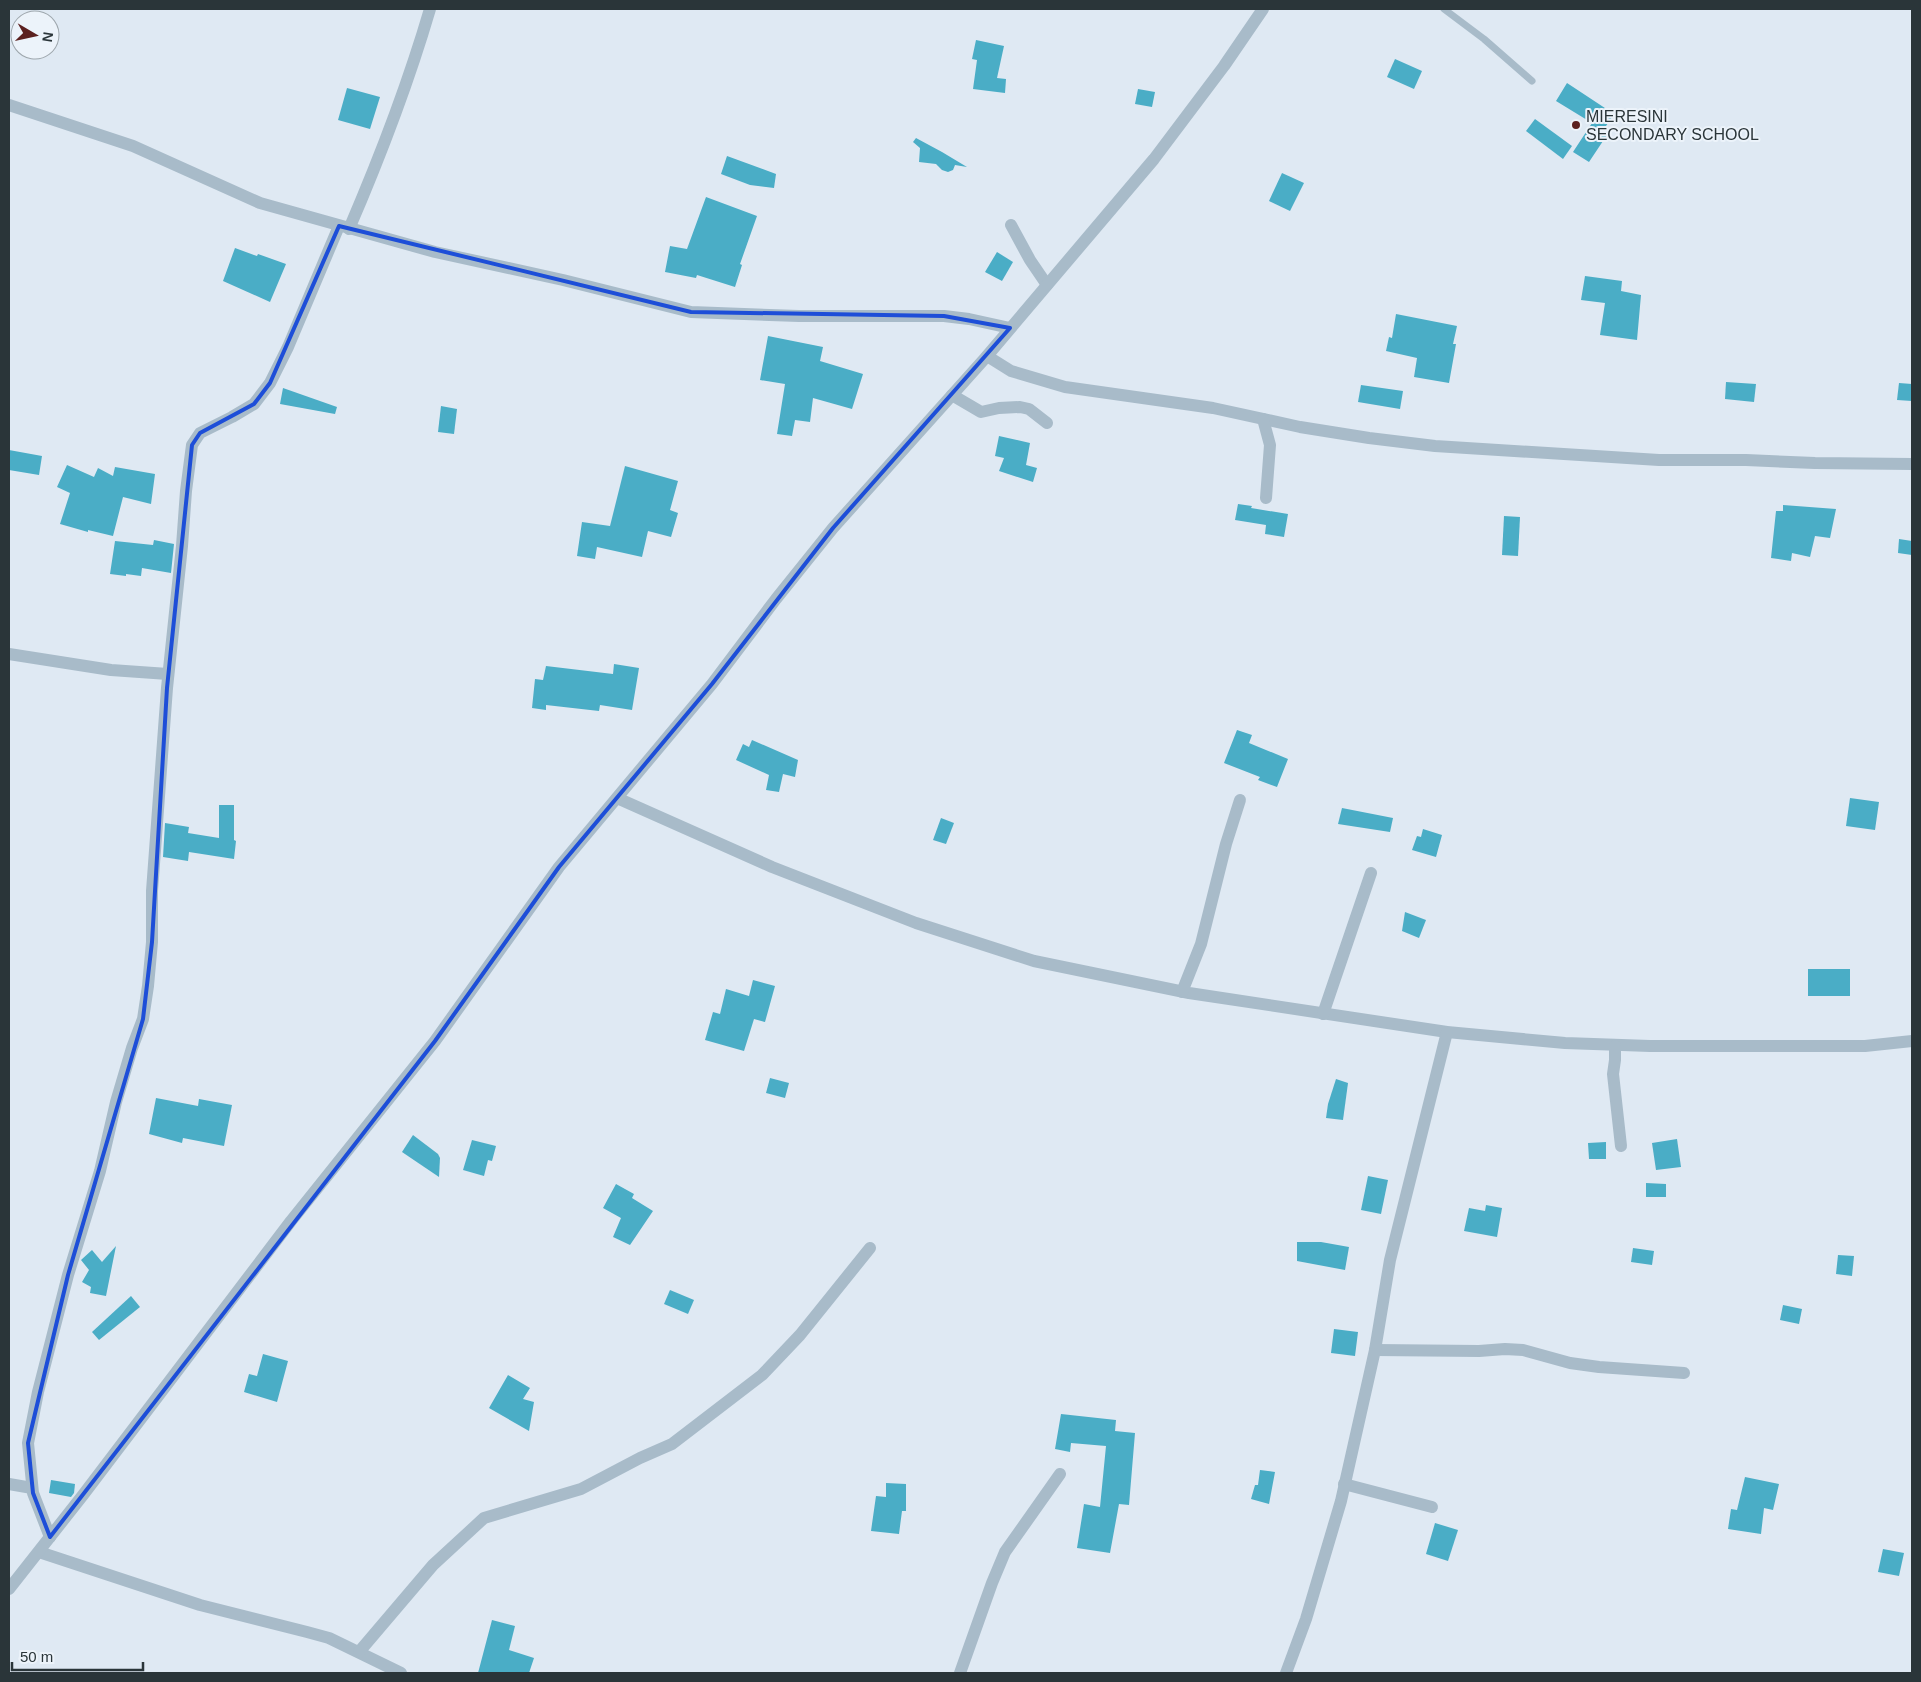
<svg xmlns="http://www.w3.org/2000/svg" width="1921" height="1682" viewBox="0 0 1921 1682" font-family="Arial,sans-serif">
<rect width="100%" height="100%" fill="#dfe9f3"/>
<!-- building -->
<g fill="#4aadc6">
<polygon points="976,40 1004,46 997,78 1006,79 1005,93 973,89 977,60 972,59"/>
<polygon points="1395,59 1422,71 1414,89 1387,77"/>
<polygon points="1567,83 1614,114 1602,132 1607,135 1589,162 1573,152 1592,123 1556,101"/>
<polygon points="347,88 380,97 370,129 338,120"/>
<polygon points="1138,89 1155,92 1152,107 1135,104"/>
<polygon points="1535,119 1572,146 1563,159 1526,131"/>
<polygon points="916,138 942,152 967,167 955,165 953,170 948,172 942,170 936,164 919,162 920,148 913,142"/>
<polygon points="727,156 776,174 774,188 750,185 721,174"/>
<polygon points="1282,173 1304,183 1290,211 1269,201"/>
<polygon points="706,197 757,216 740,264 742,265 735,287 697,275 696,278 665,272 670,246 687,249"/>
<polygon points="235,248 257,256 258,254 286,264 270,302 223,281"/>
<polygon points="997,252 1013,262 1002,281 985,272"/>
<polygon points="1585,276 1622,281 1621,291 1641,295 1637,340 1600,335 1605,303 1581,300"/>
<polygon points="1396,314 1457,326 1453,344 1456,344 1449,383 1414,377 1417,358 1386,351 1389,337 1392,338"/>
<polygon points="768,336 823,347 820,361 863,374 852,409 813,398 810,422 795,420 792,436 777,434 785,384 760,380"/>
<polygon points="1726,382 1756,384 1754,402 1725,399"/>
<polygon points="1899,383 1912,384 1912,401 1897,400"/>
<polygon points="1361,385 1403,391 1400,409 1358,402"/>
<polygon points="283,388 337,407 335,414 280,404"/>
<polygon points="441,406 457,409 454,434 438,432"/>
<polygon points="999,436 1030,443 1026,465 1037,468 1033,482 999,471 1004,458 995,456"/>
<polygon points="9,450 42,456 39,475 9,470"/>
<polygon points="67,465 94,477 98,468 113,476 115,467 155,474 151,504 123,497 113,536 88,530 88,532 60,524 70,493 57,487"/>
<polygon points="625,466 678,481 670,510 678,513 671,537 648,531 642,557 597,547 595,559 577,556 582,522 610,526"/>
<polygon points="1238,504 1252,506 1251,508 1288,514 1284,537 1265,534 1266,525 1235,520"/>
<polygon points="1783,505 1836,509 1830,538 1815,536 1810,557 1792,553 1791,561 1771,558 1776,511 1783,511"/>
<polygon points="1504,516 1520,517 1518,556 1502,555"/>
<polygon points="1899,539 1912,541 1912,555 1898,553"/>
<polygon points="154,540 174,544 171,573 142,568 141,576 126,574 126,576 110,574 115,541 153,545"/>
<polygon points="614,664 639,668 632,710 600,705 599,711 546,705 546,710 532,708 535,679 543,680 546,666 613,674"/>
<polygon points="1237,730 1252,735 1249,743 1288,759 1277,787 1258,780 1260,777 1224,763"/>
<polygon points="752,740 798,760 795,777 783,774 779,792 766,790 769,775 736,760 743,744 749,747"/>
<polygon points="1850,798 1879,802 1875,830 1846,826"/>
<polygon points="219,805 234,805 234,840 236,841 234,859 189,852 188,861 163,857 165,823 189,827 188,833 219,838"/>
<polygon points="1342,808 1393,818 1390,832 1338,824"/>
<polygon points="941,818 954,823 946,844 933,840"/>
<polygon points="1423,829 1442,835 1436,857 1412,850 1417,836 1421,837"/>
<polygon points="1405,912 1426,920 1419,938 1402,931"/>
<rect x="1808" y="969" width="42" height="27"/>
<polygon points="753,980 775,986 765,1022 754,1019 744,1051 705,1040 713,1012 720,1014 726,989 749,996"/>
<polygon points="770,1078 789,1083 785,1098 766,1093"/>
<polygon points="1336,1079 1348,1083 1343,1120 1326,1118 1328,1104"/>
<polygon points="156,1098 198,1106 199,1099 232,1105 224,1146 183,1138 182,1143 149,1134"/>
<polygon points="413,1135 438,1154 440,1158 439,1177 402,1152"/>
<polygon points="1677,1139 1681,1167 1656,1170 1652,1143"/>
<polygon points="472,1140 496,1146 492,1161 488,1160 484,1176 463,1170"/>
<polygon points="1606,1142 1606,1159 1589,1159 1588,1143"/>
<polygon points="1368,1176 1388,1180 1381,1214 1361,1210"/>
<polygon points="1646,1183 1666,1184 1666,1197 1646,1197"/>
<polygon points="616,1184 634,1194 632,1198 653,1211 630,1245 613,1237 621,1218 603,1208"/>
<polygon points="1486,1205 1502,1208 1497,1237 1464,1231 1469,1208 1485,1211"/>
<polygon points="1297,1242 1321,1242 1349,1247 1345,1270 1297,1261"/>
<polygon points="116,1246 106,1296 90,1293 91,1287 82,1282 89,1270 81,1260 92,1250 102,1262"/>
<polygon points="1633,1248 1654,1251 1652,1265 1631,1262"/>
<polygon points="1838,1255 1854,1256 1852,1276 1836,1274"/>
<polygon points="670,1290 694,1300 688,1314 664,1304"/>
<polygon points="131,1296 140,1307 99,1340 92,1332"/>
<polygon points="1783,1305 1802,1309 1799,1324 1780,1320"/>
<polygon points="1334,1329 1358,1332 1355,1356 1331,1353"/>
<polygon points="263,1354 288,1361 277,1402 244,1392 249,1374 257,1376"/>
<polygon points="508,1375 530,1388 523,1399 534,1402 529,1431 489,1408"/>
<polygon points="1061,1414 1116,1420 1115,1431 1135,1433 1129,1505 1119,1504 1110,1553 1077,1548 1084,1504 1100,1507 1106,1446 1071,1443 1070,1452 1055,1449"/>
<polygon points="1260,1470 1275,1472 1269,1504 1251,1499 1255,1485 1258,1485"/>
<polygon points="1745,1477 1779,1484 1773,1510 1764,1508 1761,1534 1728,1529 1731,1509 1737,1510"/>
<polygon points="51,1480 75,1484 74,1493 71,1497 49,1493"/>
<polygon points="886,1483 906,1484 906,1511 902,1511 899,1534 871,1531 876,1496 886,1497"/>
<polygon points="1435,1523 1458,1530 1448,1561 1426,1554"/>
<polygon points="1883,1549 1904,1553 1899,1576 1878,1572"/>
<polygon points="492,1620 515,1626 509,1650 534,1658 529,1673 478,1673"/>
</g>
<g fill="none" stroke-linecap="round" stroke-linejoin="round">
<!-- service -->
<polyline stroke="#a8bbc9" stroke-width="7" points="1444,9 1484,39 1532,81"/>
<!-- minor -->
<g stroke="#a8bbc9" stroke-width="12">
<polyline points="9,105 133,146 260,203 435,252 563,280 691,312 799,316 944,316 969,319 1010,328"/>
<polyline points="1011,225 1030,260 1047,285"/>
<path d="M349 229C380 157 408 84 430 9"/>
<polyline points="987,356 1011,371 1065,387 1213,408 1300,427 1369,438 1435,446 1659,460 1746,460 1815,463 1912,464"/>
<polyline points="952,395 981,412 999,408 1020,407 1029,409 1047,423"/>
<polyline points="1263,419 1270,445 1266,498"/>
<polyline points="9,654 111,670 168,674"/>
<polyline points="617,798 772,867 916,923 1034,961 1189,993 1447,1032 1565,1043 1650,1046 1865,1046 1912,1041"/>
<polyline points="1182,992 1201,944 1226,844 1240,800"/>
<polyline points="1323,1014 1371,873"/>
<polyline points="1615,1046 1615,1060 1613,1074 1621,1146"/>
<polyline points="1375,1350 1479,1351 1505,1349 1523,1350 1570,1363 1599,1367 1684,1373"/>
<polyline points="9,1484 32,1488"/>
<polyline points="1344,1484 1432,1507"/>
<polyline points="50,1537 33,1493 28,1443 38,1392 68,1275 100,1171 116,1102 132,1048 143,1019 148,986 152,942 152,891 167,688 182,546 186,491 192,445 200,433 232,417 254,404 270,383 288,347 339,226"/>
<polyline points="39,1552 200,1605 307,1632 329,1638 401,1673"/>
<polyline points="9,1589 83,1495 291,1221 435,1041 559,867 712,684 776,599 833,528 987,356 1154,159 1224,66 1263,9"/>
<polyline points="359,1652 433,1565 484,1518 581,1489 640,1458 672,1444 762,1375 800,1335 870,1248"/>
<polyline points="960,1673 992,1583 1005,1552 1060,1474"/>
<polyline points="1286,1673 1306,1619 1341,1501 1375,1350 1390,1260 1447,1032"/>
</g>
</g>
<!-- marked area -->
<path fill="none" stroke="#1d4ed8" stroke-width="4" stroke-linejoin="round" d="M339 226 691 312 944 316 1010 328 833 528 712 684 559 867 435 1041 50 1537 33 1493 28 1443 68 1275 143 1019 152 942 167 688 192 445 200 433 254 404 270 383Z"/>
<!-- markers -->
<circle fill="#5b201f" stroke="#ecf3fa" stroke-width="2" cx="1576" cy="125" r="5"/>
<g text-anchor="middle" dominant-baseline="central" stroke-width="4" stroke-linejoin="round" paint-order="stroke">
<!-- poi labels -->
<g font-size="16" fill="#2a3539" stroke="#ecf3fa" text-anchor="start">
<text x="1586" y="116">MIERESINI<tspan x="1586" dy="18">SECONDARY SCHOOL</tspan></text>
</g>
</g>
<!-- border -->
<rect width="1921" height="1682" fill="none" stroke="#2a3539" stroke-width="20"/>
<!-- north arrow -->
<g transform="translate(35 35) rotate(99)"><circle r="24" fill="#ecf3fa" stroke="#9ea7ad"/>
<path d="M0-4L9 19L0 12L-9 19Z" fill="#5b201f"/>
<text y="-8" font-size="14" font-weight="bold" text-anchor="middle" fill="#2a3539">N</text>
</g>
<!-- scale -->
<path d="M12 1662v8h131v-8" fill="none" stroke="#2a3539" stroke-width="2.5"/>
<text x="20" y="1662" font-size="15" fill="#2a3539" stroke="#ecf3fa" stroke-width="4" paint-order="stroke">50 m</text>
</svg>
